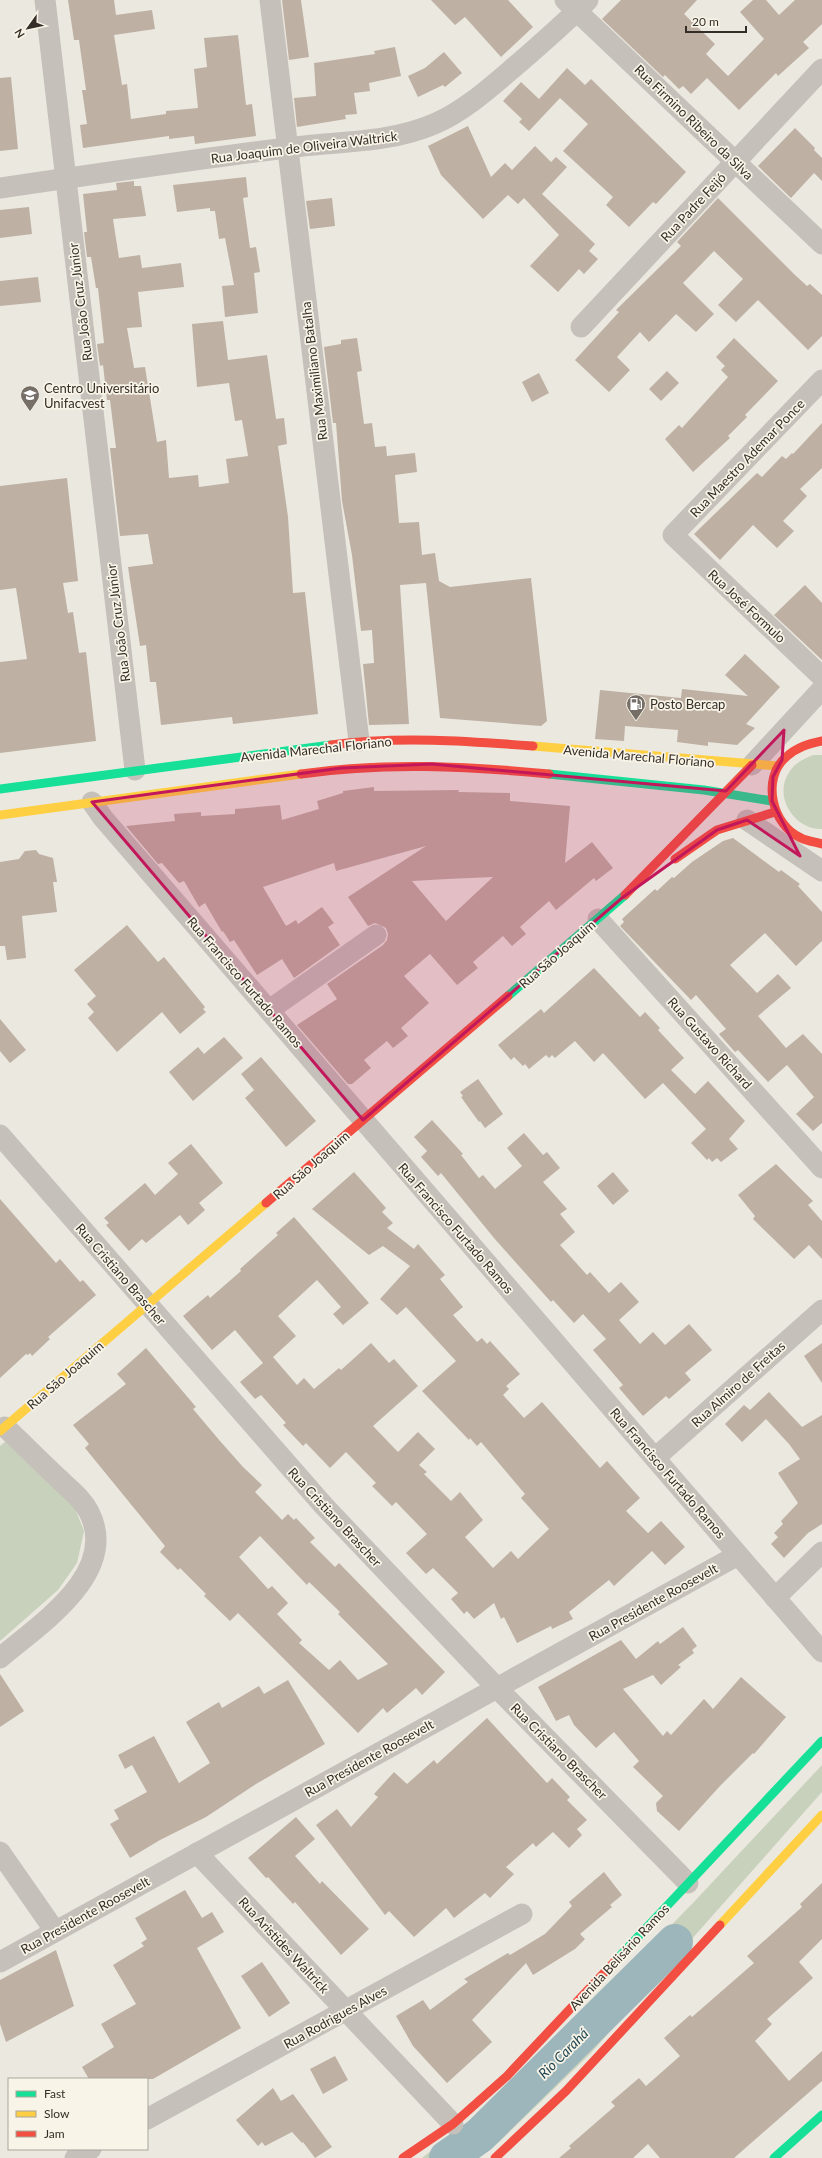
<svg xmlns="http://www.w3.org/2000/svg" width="822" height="2158" viewBox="0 0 822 2158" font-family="Lato,sans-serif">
<rect width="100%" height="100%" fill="#ebe8e0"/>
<!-- green -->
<g fill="#c8d1bb">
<path d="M813 755H822V829C794 830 772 795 790 771 796 762 804 759 813 755Z"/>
<polygon points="6,1441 72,1501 84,1531 77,1563 58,1590 0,1641 0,1446"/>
<polygon points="822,1765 822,1792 590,2054 499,2142 479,2158 422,2158 506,2091 544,2055 692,1904"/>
</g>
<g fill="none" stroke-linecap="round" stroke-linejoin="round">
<!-- river -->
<polyline stroke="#9db6bc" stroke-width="36" points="447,2158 479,2136 675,1942"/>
</g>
<!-- building -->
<g fill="#beb0a3" fill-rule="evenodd">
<polygon points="68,0 114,0 116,15 152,10 155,29 114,35 122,85 127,84 131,119 166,114 166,111 198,108 194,69 207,67 204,38 238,35 246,105 252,104 256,136 195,144 194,136 169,139 169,136 83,148 80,125 87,124 82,90 86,90 79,40 74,40"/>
<polygon points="282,0 301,0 309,57 289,60"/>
<polygon points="431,0 508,0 533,27 501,57 465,17 455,25"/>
<polygon points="621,0 697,0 684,14 715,44 706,54 728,76 764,39 740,12 753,0 766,0 779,15 795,0 822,0 822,24 803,42 809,48 778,76 776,73 739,110 707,78 691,94 683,86 679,89 665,75 663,77 602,19"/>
<polygon points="395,47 401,76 369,83 370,91 354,93 357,114 345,115 346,119 297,127 294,98 316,96 314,63 375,54 374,51"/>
<polygon points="444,52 462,73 445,87 443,85 418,97 408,76 425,68"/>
<polygon points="567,68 585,85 591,79 686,172 656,204 653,202 629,227 606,205 613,197 563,151 588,124 560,98 529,131 519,122 522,119 503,101 521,82 539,99"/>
<polygon points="11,77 18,149 0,151 0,78"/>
<polygon points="468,126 491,177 505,163 512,170 535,146 551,162 556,157 567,167 542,194 595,244 589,251 598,259 584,274 579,269 558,292 530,266 559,235 524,198 518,204 508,195 483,219 441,175 428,146"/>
<polygon points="795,128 815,148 814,150 822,158 822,181 814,173 791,198 758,166"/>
<polygon points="246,177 248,197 243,198 250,248 256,247 260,272 254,273 258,313 225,317 222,286 234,285 225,238 219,239 215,211 210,211 210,208 177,212 173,185"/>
<polygon points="134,181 134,186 141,186 146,216 113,219 119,258 140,255 142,268 181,263 184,287 138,292 142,327 127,328 134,368 145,367 157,442 166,440 169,478 198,475 199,487 229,483 226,459 248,456 242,420 235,421 229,383 197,387 192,324 223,321 228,360 267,355 276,419 284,418 287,444 278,446 288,517 293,593 305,592 318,714 233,724 232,717 161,725 156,682 150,682 146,645 140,646 128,567 153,564 148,534 120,536 110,448 116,448 110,400 107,400 103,365 100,366 97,344 104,343 98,288 96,288 91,257 87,257 84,232 87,232 83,194 117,190 116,183"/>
<polygon points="332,198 335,226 310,229 306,201"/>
<polygon points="718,198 795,275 807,286 810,284 822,295 822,336 808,350 758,300 736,322 718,305 743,279 714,251 683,283 714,314 696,332 676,314 649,342 640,332 617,357 630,370 609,392 575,360 619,312 616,310 681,246 677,242"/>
<polygon points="29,207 32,234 0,238 0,210"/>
<polygon points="38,277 41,302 0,306 0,281"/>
<polygon points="357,338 362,371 357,372 364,424 372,423 375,447 386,446 387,456 415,453 417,472 395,475 399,523 419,522 422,555 435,553 439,581 450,587 531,578 547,721 541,726 440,718 426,583 400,585 409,724 369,725 363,664 374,663 372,630 361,631 352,555 342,501 336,423 333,423 324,347 341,344 341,340"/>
<polygon points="734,338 778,381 745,415 747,417 728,436 730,438 693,472 665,439 679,425 682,428 728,377 721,370 725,366 716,357"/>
<polygon points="667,371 679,383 661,401 649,389"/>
<polygon points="539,373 549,393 532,402 522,382"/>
<polygon points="822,423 822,468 800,489 807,496 783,521 794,531 777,548 753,525 720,560 694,534 757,473 762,477 782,456 786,459 792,453 793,454"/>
<polygon points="67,478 78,581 63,583 68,613 73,612 79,653 86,652 96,741 0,753 0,662 27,659 16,588 0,590 0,486"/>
<polygon points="805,585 822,603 822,660 774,615"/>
<polygon points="745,654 780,687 746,724 755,728 737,745 708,742 708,746 677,742 678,730 625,726 624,741 595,739 600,690 681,698 682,689 748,696 725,675"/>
<path d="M374 787V791L459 790 458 792 510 793V801L570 806 565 863 592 842 613 868 596 881 594 878 556 910 549 901 520 927 526 934 512 946 503 936 473 962 478 968 457 985 430 954 404 976 429 1003 401 1028 408 1036 393 1048 387 1041 364 1060 371 1068 352 1084H348L297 1025 337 999 327 984 383 945 387 940 388 934 386 928 375 923 368 926 348 897 426 846 336 871 334 863 263 887 286 926 296 920 298 924 322 907 334 923 328 927 340 945 294 978 282 959 257 975 234 940 230 942 223 931 222 932 205 903 199 907 184 881 179 883 162 863 158 864 126 826 175 821 174 814 201 812V816L235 814V809L280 805 282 820 319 809 317 801 343 793V791ZM493 877 446 921 412 881 447 879Z"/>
<polygon points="733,838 779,872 781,870 800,884 798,886 822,912 822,941 796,966 765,933 730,965 757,993 778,974 791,988 758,1016 786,1048 803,1034 822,1054 822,1123 813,1131 796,1114 814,1097 787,1065 768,1082 738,1050 735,1052 719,1034 726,1029 696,995 691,1000 620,926 624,922 622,919 655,889 657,891 672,877 674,878 692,862 723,841"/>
<polygon points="36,850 39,854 53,858 57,882 53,882 57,912 22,916 26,958 7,960 5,946 0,946 0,862 19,859 25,851"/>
<polygon points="127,925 158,962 164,957 205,1007 203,1009 206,1012 180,1034 162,1012 117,1052 88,1018 94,1012 87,1004 96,996 74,970"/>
<polygon points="594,968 640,1017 645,1012 660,1028 658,1030 684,1058 671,1070 695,1094 708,1081 745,1121 729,1139 738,1149 721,1162 717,1158 712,1162 709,1158 707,1160 691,1143 706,1129 663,1083 645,1099 603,1053 594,1062 575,1041 555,1058 552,1055 549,1058 546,1055 529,1069 525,1064 523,1066 514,1057 511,1060 498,1045 541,1009 544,1013"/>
<polygon points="0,1019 26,1050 10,1063 0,1051"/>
<polygon points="224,1037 243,1058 193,1101 169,1072 198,1047 204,1054"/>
<polygon points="261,1057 316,1121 286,1147 245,1098 254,1090 241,1074"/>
<polygon points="478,1079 503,1114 485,1128 480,1121 479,1122 461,1097 463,1096 460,1092"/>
<polygon points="432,1120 463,1154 461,1155 479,1178 483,1175 495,1189 522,1166 507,1148 524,1133 543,1155 547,1152 560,1168 543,1182 567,1209 560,1214 575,1232 560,1245 587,1275 590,1272 609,1293 621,1282 639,1302 619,1320 640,1344 653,1332 665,1345 689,1324 712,1350 685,1373 691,1380 669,1399 666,1396 643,1416 619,1388 623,1385 593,1350 606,1339 583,1314 574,1323 553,1300 551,1302 494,1238 441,1173 438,1176 421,1157 427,1151 414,1137"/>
<polygon points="191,1144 223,1183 199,1203 205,1210 188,1225 180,1215 146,1243 142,1239 129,1251 106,1225 109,1223 104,1218 145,1183 155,1195 178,1174 168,1163"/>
<polygon points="776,1164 813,1201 808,1205 822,1221 822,1259 809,1245 794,1259 753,1219 755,1216 738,1195"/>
<polygon points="354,1172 386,1208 382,1212 393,1223 387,1228 414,1249 418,1244 445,1275 440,1279 463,1307 453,1315 477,1342 482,1338 487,1344 490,1341 520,1374 506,1386 509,1389 503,1395 524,1418 542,1402 600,1468 607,1461 640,1498 626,1511 648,1533 661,1521 685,1547 665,1565 652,1551 614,1586 609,1580 569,1612 573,1619 552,1629 551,1626 517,1643 504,1617 501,1619 494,1603 474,1619 467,1611 464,1614 451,1599 458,1593 433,1568 426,1574 406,1553 427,1534 396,1502 392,1506 372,1486 376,1483 346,1452 330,1468 306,1443 303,1446 283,1425 286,1423 261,1395 255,1399 240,1382 263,1363 235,1330 212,1350 183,1316 208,1295 210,1298 241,1271 240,1269 278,1235 276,1233 294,1217 369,1303 343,1325 333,1314 341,1307 317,1280 278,1316 296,1336 273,1357 297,1385 304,1378 314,1389 339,1368 341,1370 371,1343 389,1363 394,1359 418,1386 373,1426 398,1452 418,1432 435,1449 419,1465 427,1472 424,1474 451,1501 460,1492 483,1520 465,1537 493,1568 511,1551 518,1559 549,1529 521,1498 525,1494 481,1442 477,1446 470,1438 469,1440 422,1391 456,1361 406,1307 397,1315 380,1299 410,1266 383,1246 369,1255 312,1209"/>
<polygon points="613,1172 629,1191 613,1205 597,1186"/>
<polygon points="0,1199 56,1263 60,1259 80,1282 83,1280 96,1295 48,1337 50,1339 32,1356 30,1353 28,1355 26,1354 0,1378"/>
<polygon points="822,1343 822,1383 804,1356"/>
<path d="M146 1348 196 1407 193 1409 220 1441 243 1467 262 1485 255 1492 282 1520 288 1514 294 1520 296 1518 315 1538 310 1542 335 1567 339 1563 445 1672 422 1695 416 1688 387 1713 383 1708 358 1733 238 1613 230 1621 204 1596 206 1594 180 1568 178 1570 160 1552 165 1546 85 1448 89 1444 73 1425 126 1384 117 1374ZM260 1536 307 1585 309 1582 340 1612 338 1614 388 1664 358 1680 340 1660 329 1670 299 1643 302 1640 277 1614 288 1603 272 1586 268 1589 239 1557Z"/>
<polygon points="769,1392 802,1427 822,1415 822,1524 808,1533 784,1558 771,1544 778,1537 774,1533 783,1524 781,1521 798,1503 778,1473 800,1459 789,1444 766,1419 742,1442 725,1424 744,1405 750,1410"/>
<polygon points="683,1627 697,1646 692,1650 694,1653 678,1665 681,1667 661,1685 653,1675 623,1689 663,1736 667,1731 671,1735 704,1699 713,1709 741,1677 786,1717 754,1754 753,1753 720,1786 679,1831 657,1811 656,1803 663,1796 633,1767 639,1761 614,1732 596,1748 574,1725 569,1715 556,1721 538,1687 621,1640 636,1659 658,1641 660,1644"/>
<polygon points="0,1674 24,1711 0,1727"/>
<polygon points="288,1680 325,1744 256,1784 206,1817 160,1840 130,1858 110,1824 119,1819 114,1810 147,1792 132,1765 125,1769 118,1755 154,1736 179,1783 210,1763 186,1722 219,1702 222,1708 259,1686 264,1694"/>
<polygon points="487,1718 547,1783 552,1778 570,1797 567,1800 587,1820 577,1829 582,1835 569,1848 553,1832 536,1847 533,1843 506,1867 514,1874 490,1898 485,1893 454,1918 446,1908 414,1937 389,1911 385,1915 316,1825 337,1809 351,1827 378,1797 374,1794 394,1772 407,1784 434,1760 437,1764"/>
<polygon points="296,1817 315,1839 295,1856 320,1884 322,1881 369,1929 341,1955 295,1902 293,1904 268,1877 266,1878 248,1858"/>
<polygon points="604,1872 622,1895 610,1905 612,1907 580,1934 585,1939 575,1949 533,1975 526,1963 472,2020 492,2042 447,2083 413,2046 396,2016 423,2000 430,2010 468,1982 464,1979 508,1953 510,1955 545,1934 572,1906 569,1902"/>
<polygon points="822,1883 822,1939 799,1962 813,1978 767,2019 772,2024 755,2041 789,2081 822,2051 822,2081 734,2158 660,2158 648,2144 633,2158 559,2158 571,2148 569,2146 615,2106 611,2102 639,2078 646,2086 680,2056 664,2038 690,2015 692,2017 754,1963 747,1956 802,1907 800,1904"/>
<polygon points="185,1890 202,1918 212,1912 224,1932 197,1948 241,2028 153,2079 89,2079 82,2067 114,2047 101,2024 136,2004 113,1965 144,1946 141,1943 147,1939 135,1918"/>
<polygon points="56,1950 74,2006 6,2042 0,2024 0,1980"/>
<polygon points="262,1962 290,2003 269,2017 241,1976"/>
<polygon points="335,2056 348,2080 323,2094 310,2069"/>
<polygon points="273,2088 281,2101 293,2094 332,2147 315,2158 303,2142 302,2143 292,2132 265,2146 262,2142 258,2146 236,2120"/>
</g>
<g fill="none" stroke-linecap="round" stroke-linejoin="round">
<!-- street -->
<g stroke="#c5c0b9" stroke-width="21">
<polyline points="45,0 135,770"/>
<polyline points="270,0 359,741"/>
<polyline points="565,0 822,244"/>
<path d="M0 188C95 174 190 160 286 148 334 141 388 144 434 124 465 111 493 85 519 63 542 43 566 22 588 0"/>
<polyline points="581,327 822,69"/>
<polyline points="822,380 673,535 822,677"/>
<polyline points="752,765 822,689"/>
<polyline points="92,802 103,818 822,1652"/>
<polyline points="747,820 822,871"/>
<polyline points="598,919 822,1168"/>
<polyline points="269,1010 376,935"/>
<polyline points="0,1135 324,1506 497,1688 688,1883"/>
<polyline points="655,1458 822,1310"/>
<polyline points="775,1598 822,1552"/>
<path d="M0 1658C40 1624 120 1573 89 1512 82 1498 68 1488 58 1478 40 1461 23 1444 5 1427"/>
<polyline points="0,1852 55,1931"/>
<polyline points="197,1853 453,2124"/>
<polyline points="0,1962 738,1555"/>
<polyline points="147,2119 522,1914"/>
<polyline points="75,2158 91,2149"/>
</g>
<!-- fast -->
<g stroke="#16e098" stroke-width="9">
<polyline points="549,774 704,790 772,801"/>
<polyline points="0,789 331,745"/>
<polyline points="508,996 625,895"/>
<polyline points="618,1958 822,1741"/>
<polyline points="774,2158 822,2115"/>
</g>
<!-- slow -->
<g stroke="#ffcf43" stroke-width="9">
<polyline points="533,746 778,766"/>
<polyline points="0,815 301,774"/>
<polyline points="0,1431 266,1203"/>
<polyline points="720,1925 822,1815"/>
</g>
<!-- jam -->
<g stroke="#f24e42" stroke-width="9">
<path d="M822 741C808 744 797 747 786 757 761 778 772 826 801 838 807 841 815 842 822 844"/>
<path d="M331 745C398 736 467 741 533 746"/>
<path d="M301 774C384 762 466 766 549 774"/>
<polyline points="675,859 717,830 775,812"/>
<polyline points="625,895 752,765"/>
<polyline points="266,1203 508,996"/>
<polyline points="403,2158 453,2124 507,2076 618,1958"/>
<polyline points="495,2158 566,2091 720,1925"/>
</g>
</g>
<!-- marked area -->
<path fill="#c2185b" fill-opacity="0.2" stroke="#c2185b" stroke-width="3" stroke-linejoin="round" d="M784 730 782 760 773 777 772 801 800 856 747 820 717 830 622 898 363 1120 92 802 341 768 432 764 726 791Z"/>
<!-- icons -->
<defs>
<g id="university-pin" transform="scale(1)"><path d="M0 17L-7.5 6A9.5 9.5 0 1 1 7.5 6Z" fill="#756f68" stroke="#f8f4e7"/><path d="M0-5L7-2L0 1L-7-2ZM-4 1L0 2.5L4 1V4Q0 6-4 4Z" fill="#fff"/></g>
<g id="fuel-pin" transform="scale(1)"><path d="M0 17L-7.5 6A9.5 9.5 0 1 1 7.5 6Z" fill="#756f68" stroke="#f8f4e7"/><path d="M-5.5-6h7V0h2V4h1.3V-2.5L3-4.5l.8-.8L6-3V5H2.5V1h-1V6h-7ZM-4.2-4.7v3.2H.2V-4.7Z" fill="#fff"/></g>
</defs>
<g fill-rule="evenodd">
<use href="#university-pin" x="30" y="395"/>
<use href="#fuel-pin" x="636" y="704"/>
</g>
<g text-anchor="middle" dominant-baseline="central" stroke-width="3.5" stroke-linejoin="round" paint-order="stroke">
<!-- street labels -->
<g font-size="13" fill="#352e28" stroke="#f8f4e7">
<text transform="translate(694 122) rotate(44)">Rua Firmino Ribeiro da Silva</text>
<text transform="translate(304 147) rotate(-7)">Rua Joaquim de Oliveira Waltrick</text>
<text transform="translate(693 207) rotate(-47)">Rua Padre Feijó</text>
<text transform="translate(80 302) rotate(-97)">Rua João Cruz Júnior</text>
<text transform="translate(314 371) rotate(-97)">Rua Maximiliano Batalha</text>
<text transform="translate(747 458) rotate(-46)">Rua Maestro Ademar Ponce</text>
<text transform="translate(747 606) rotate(43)">Rua José Formulo</text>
<text transform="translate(118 623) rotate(-97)">Rua João Cruz Júnior</text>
<text transform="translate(316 749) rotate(-6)">Avenida Marechal Floriano</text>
<text transform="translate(639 756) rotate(5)">Avenida Marechal Floriano</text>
<text transform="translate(557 954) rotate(-41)">Rua São Joaquim</text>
<text transform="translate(245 982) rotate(49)">Rua Francisco Furtado Ramos</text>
<text transform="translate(710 1043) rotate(48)">Rua Gustavo Richard</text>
<text transform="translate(311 1165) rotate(-41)">Rua São Joaquim</text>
<text transform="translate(456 1228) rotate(49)">Rua Francisco Furtado Ramos</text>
<text transform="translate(121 1274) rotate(49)">Rua Cristiano Brascher</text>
<text transform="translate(65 1375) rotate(-41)">Rua São Joaquim</text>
<text transform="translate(738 1384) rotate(-42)">Rua Almiro de Freitas</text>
<text transform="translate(668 1473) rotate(49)">Rua Francisco Furtado Ramos</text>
<text transform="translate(335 1517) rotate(47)">Rua Cristiano Brascher</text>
<text transform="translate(653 1602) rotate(-29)">Rua Presidente Roosevelt</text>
<text transform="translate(559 1751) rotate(45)">Rua Cristiano Brascher</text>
<text transform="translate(369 1758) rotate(-29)">Rua Presidente Roosevelt</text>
<text transform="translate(85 1915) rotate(-29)">Rua Presidente Roosevelt</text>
<text transform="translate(284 1945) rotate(47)">Rua Aristides Waltrick</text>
<text transform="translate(619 1957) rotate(-47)">Avenida Belisário Ramos</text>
<text transform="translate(335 2017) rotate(-29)">Rua Rodrigues Alves</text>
</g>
<!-- poi labels -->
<g font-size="13" fill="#352e28" stroke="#f8f4e7" text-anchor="start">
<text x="44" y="388">Centro Universitário<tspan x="44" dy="15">Unifacvest</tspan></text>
<text x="650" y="704">Posto Bercap</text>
</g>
<!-- water labels -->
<g font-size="14" font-style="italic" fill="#204654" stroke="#f8f4e7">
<text transform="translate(563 2053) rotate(-45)">Rio Carahá</text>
</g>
</g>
<!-- legend -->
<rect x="8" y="2078" width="140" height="72" fill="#f8f4e7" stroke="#aaa59b"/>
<rect x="16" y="2091" width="20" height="6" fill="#16e098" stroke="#aaa59b"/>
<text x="44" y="2098" font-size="12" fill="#352e28">Fast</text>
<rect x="16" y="2111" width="20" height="6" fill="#ffcf43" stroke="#aaa59b"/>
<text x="44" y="2118" font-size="12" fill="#352e28">Slow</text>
<rect x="16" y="2131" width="20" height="6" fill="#f24e42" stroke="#aaa59b"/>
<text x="44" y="2138" font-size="12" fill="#352e28">Jam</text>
<!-- north arrow -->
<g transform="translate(28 28) rotate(237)" stroke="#f8f4e7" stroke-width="3" paint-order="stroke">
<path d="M0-3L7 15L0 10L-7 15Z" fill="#352e28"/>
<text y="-6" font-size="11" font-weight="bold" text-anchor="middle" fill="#352e28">N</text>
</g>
<!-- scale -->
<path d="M686 26v6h60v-6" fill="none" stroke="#352e28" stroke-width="2"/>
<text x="692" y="26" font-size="12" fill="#352e28" stroke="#f8f4e7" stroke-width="3" paint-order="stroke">20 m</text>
</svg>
